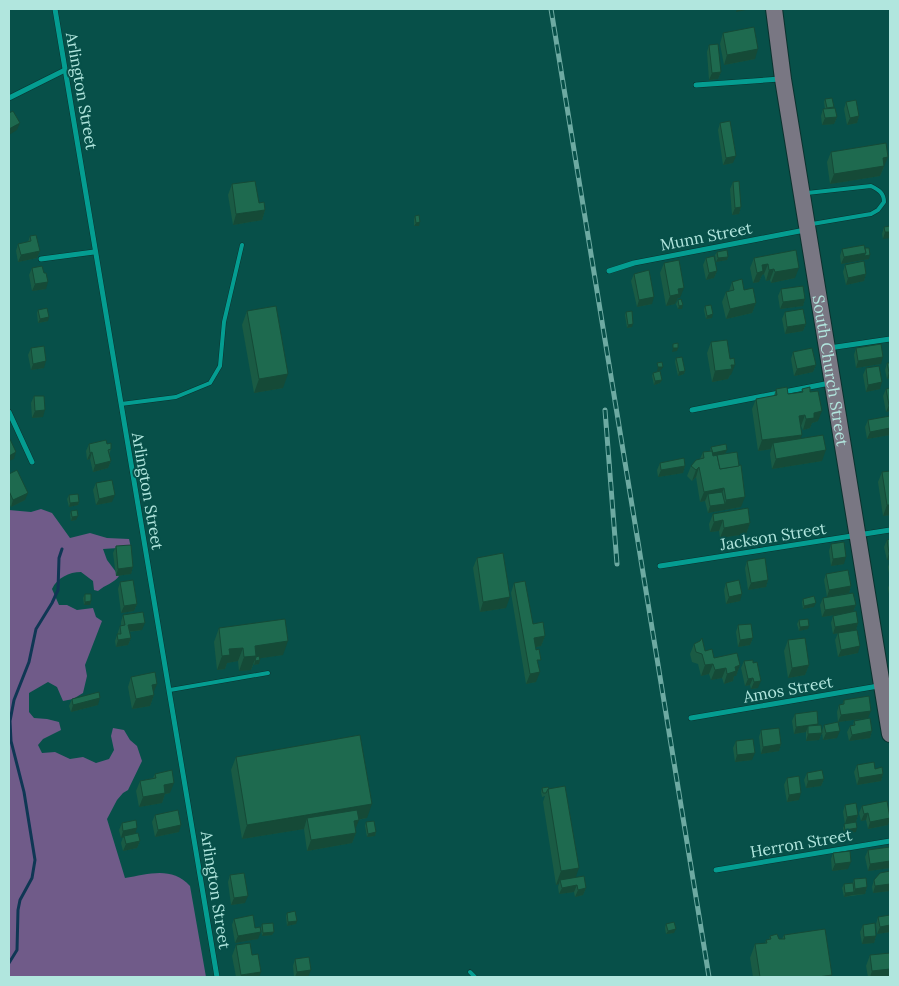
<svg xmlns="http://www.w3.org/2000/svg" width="899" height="986" viewBox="0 0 899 986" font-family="Lora,serif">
<rect width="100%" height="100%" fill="#075049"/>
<!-- green -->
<path fill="#705b89" d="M41 509 52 513 70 538 90 533 107 538 129 539 131 548 127 550 118 548 103 549 107 560 119 576C114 583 105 585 98 591L94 590 93 581 81 572C69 572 57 578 52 589L59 605H67L77 610 93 608 96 617 102 621 85 665 87 676 83 693 73 699 63 701 57 687 48 682 29 693V712L34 718 47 719 59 722 61 730 43 739 38 745 42 753 55 752 70 759 83 757 96 763 109 759 114 750 111 736 113 728 124 730 130 740 137 746 142 761 128 790 123 793 117 800 107 819 125 878C149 874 172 866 190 886L206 977H9V510L31 512Z"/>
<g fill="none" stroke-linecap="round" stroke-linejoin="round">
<!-- stream -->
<polyline stroke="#0f3754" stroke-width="3" points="9,963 17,950 18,910 20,900 32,878 35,860 24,792 11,741 10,721 14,700 29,662 36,629 52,603 58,590 59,558 62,549"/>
<!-- lane casing -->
<g stroke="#0a322e" stroke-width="5">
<g id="lane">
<path d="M807 193 871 186C879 190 884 193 884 202L878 210 871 214 812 224"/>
<polyline points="121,404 176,397 210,383 220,366 224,322 242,245"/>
<polyline points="170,690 268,673"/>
<polyline points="470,972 475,977"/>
</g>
</g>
<!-- street casing -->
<g stroke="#0a322e" stroke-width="6">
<g id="street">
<polyline points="55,9 217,977"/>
<polyline points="696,85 780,79"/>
<polyline points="9,98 65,70"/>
<polyline points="41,259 94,252"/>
<polyline points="609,271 634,263 805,230"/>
<polyline points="829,348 890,339"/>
<polyline points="692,410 830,383"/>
<polyline points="9,412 32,462"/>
<polyline points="660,566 890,530"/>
<polyline points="691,718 890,684"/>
<polyline points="716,870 890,841"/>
</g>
</g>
<!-- primary casing -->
<g stroke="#0a322e" stroke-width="18">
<g id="primary">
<path id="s1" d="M774 9 783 79 890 734"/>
</g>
</g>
<!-- lane -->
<use href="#lane" stroke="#049d91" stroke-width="4"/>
<!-- street -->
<use href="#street" stroke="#049d91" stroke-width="5"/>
<!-- primary -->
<use href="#primary" stroke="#797783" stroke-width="16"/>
<!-- rail casing -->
<g stroke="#6daaa2" stroke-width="5">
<g id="rail">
<polyline points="551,9 709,977"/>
<polyline points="605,410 617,564"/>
</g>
</g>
<!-- rail -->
<use href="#rail" stroke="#075049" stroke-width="3" stroke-dasharray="9" stroke-linecap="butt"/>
</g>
<!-- wall -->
<g fill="#1a5b44">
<polygon points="723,33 755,59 724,65 720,44"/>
<polygon points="709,45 721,72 718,79 709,80 707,52"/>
<polygon points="825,99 834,107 833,108 837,117 834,124 822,125 821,116 823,109 825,109 824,102"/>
<polygon points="846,102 859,116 857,123 847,125 844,109"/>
<polygon points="720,123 733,163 723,165 718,130"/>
<polygon points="831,152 884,167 880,176 830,184 827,162"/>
<polygon points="733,182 741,207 739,214 732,215 730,189"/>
<polygon points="232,184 259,203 265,210 262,220 233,225 228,195"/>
<polygon points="415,216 419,226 414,226 414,220"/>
<polygon points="890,226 883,239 882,234 884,227"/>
<polygon points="30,236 40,251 37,258 18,262 16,251 18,244 28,242"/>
<polygon points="865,248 869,259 841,264 840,256 842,249"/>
<polygon points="796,250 795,278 771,283 770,280 766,281 764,274 762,275 759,282 753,283 750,268 754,258"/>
<polygon points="717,252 728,257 727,260 716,262 715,255"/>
<polygon points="706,258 717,271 714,278 706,280 703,265"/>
<polygon points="664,263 680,298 678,298 675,304 666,306 660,273"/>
<polygon points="845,265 866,274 864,281 846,285 843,272"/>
<polygon points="32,268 46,289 32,291 29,275"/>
<polygon points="634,274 652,304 637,307 631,281"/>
<polygon points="732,282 744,290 756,303 752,313 726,319 722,302 726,292 729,291"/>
<polygon points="781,289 805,299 803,306 780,309 778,296"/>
<polygon points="678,300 682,309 678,309 676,304"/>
<polygon points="705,306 712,318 706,319 704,310"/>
<polygon points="38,310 48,321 38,323 37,313"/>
<polygon points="247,311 283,388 254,393 242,325"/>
<polygon points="626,312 632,327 627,328 625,315"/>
<polygon points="785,312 806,324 803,331 785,334 782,319"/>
<polygon points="711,342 731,375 730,375 728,379 712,382 707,353"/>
<polygon points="890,345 890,357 889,348"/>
<polygon points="31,348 44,368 31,370 28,355"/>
<polygon points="856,348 881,364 856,368 854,355"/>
<polygon points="793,352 816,365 813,372 794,376 791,359"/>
<polygon points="676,358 685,371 684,374 678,376 675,362"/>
<polygon points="887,363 890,378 887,379 885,370"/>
<polygon points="866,368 880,389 866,392 863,375"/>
<polygon points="653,373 662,380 660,383 654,385 652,376"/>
<polygon points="776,389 788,394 801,393 802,389 810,392 818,421 812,423 810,428 803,430 801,426 800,426 800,439 822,461 772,469 770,454 771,449 758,451 752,409 756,399 774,396"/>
<polygon points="886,389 890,411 886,412 883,396"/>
<polygon points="34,396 43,417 32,418 31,403"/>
<polygon points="890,416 890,435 867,439 865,427 868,420"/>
<polygon points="89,444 107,444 111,449 109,455 111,461 108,468 93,472 90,459 87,460 86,451"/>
<polygon points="711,447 726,454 741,507 708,513 705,501 700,502 696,477 692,481 687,476 691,466 700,459 703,452 710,451"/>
<polygon points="660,463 685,466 683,473 658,477 657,470"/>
<polygon points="882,472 890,515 883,516 878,482"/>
<polygon points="9,474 25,500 11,507 9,503"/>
<polygon points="96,483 112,502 96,505 93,490"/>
<polygon points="69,495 79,502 78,505 69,507 67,499"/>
<polygon points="71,511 76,520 71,521 70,515"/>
<polygon points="713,514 750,523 746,534 720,538 719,531 710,532 709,524"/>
<polygon points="890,539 890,560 887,560 884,547 887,540"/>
<polygon points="831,544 844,564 831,566 829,551"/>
<polygon points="116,546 133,567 131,574 116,576 113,553"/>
<polygon points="477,558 506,608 480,612 473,568"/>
<polygon points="747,561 768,580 766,587 748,590 745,568"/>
<polygon points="890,561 890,580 888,567"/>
<polygon points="826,574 851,586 849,593 827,597 824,580"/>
<polygon points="120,582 137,604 134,611 121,613 118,589"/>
<polygon points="890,582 890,600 888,588"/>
<polygon points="514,583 533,624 545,636 541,646 536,647 538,666 536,682 526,684 511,593"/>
<polygon points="726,583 740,601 726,604 724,590"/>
<polygon points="85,594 91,601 90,605 84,605 83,598"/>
<polygon points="823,598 856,605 853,612 822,617 820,605"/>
<polygon points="803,599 814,607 803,609 802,602"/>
<polygon points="123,615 142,630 129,632 131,638 128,645 116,647 115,641 120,626 121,626 121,622"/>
<polygon points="833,616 858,623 856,630 833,634 831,623"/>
<polygon points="799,620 808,629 799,631 797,624"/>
<polygon points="738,625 753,638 750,645 738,647 736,632"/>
<polygon points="219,628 283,655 260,658 259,664 254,665 254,663 251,670 239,671 238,661 227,663 225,669 217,670 214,642"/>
<polygon points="838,633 858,653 838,657 835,640"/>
<polygon points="788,640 809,665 805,675 788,678 784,651"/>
<polygon points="700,641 705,651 714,658 740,665 736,676 734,676 733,681 724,684 722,678 711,680 709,674 701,676 698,664 692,662 690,654 694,644"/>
<polygon points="744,661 758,688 751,689 750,685 745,686 741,668"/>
<polygon points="131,677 154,693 154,695 150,706 132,709 128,687"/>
<polygon points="72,699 98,705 71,712 69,706"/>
<polygon points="844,700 868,718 838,722 837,712 839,705 842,705"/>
<polygon points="795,714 818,724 818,725 822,731 824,725 837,738 823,740 822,733 819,740 806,741 806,732 794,734 792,721"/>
<polygon points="854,721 872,731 870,738 849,741 847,732 850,726 853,725"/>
<polygon points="761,730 781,744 779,751 761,754 759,737"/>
<polygon points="736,741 752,760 735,762 733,748"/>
<polygon points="236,757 367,818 358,820 355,829 356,833 352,843 307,851 304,829 242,839 231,770"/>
<polygon points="857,765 883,774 881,781 857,785 854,772"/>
<polygon points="807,773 824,779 821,786 806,788 804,780"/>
<polygon points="155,774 170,793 165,794 162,803 139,807 136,791 140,781 153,778"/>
<polygon points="787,778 799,800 787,802 784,785"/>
<polygon points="548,787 575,878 586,888 583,895 575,897 574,892 559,894 558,887 559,884 556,885 543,802 545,796 542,797 541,792 542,788"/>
<polygon points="845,805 858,815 856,822 856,832 844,833 843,828 845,824 843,812"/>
<polygon points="862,806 890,816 888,825 868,829 866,820 861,821 859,813"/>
<polygon points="155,815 179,832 155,837 152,822"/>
<polygon points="366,822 376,832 375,836 367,837 365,826"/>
<polygon points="122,823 135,833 140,841 137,848 123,851 121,843 123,837 121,838 119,830"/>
<polygon points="890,847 890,868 868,871 865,857 868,850"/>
<polygon points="833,853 848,869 832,871 831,859"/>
<polygon points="890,871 890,891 873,893 872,887 874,880"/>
<polygon points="230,875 245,903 231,905 228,882"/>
<polygon points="854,879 867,887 865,894 844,897 842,888 844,884 853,883"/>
<polygon points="287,913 296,924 287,926 286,916"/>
<polygon points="890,915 890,932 877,934 876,924 878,917"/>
<polygon points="234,919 255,928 258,939 235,943 232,925"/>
<polygon points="262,924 274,932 272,935 262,936 261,928"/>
<polygon points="666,924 674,933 666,934 665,928"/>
<polygon points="863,925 876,936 874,943 862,944 860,932"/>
<polygon points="784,935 831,977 753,977 750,958 755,944 765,944 766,940 769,940 770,936 779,939 782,939"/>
<polygon points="236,945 252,955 259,977 236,977 232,956"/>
<polygon points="870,955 890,977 868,977 866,966"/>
<polygon points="295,959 308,977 294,977 293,966"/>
</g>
<!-- shaded-wall -->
<g fill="#154a37">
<polygon points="737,9 747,9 746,10 736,12"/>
<polygon points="758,49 755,59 724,65 727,55"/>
<polygon points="721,72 718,79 709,80 712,73"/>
<polygon points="859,116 857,123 847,125 850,118"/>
<polygon points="837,117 834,124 822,125 825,118"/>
<polygon points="20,123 17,130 9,135 9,129"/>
<polygon points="736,156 733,163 723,165 726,158"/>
<polygon points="888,157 880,176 830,184 834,174 883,158"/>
<polygon points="741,207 739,214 732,215 735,208"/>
<polygon points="265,210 262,220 233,225 236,214"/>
<polygon points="420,222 419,226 414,226 416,223"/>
<polygon points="885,232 890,232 890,238 883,239"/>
<polygon points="40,251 37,258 18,262 21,255"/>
<polygon points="866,253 870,255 869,259 841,264 844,257"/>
<polygon points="728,257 727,260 716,262 718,258"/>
<polygon points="768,264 764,274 762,275 759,282 753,283 757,273 762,265"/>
<polygon points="799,268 795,278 771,283 775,272"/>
<polygon points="774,269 770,280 766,281 769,270"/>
<polygon points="717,271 714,278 706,280 709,273"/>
<polygon points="866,274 864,281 846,285 848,278"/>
<polygon points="48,282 46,289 32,291 35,284"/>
<polygon points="684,288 680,298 678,298 675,304 666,306 670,296 678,289"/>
<polygon points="654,297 652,304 637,307 639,300"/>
<polygon points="805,299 803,306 780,309 783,302"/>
<polygon points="756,303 752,313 726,319 730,309"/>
<polygon points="683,305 682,309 678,309 679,306"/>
<polygon points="713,314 712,318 706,319 707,316"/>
<polygon points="49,317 48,321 38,323 40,319"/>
<polygon points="633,324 632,327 627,328 628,325"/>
<polygon points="806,324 803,331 785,334 787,327"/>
<polygon points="673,348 678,348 677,351 672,352"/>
<polygon points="883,357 881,364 856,368 858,361"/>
<polygon points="46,361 44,368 31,370 33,364"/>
<polygon points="731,365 735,365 731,375 730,375 728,379 712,382 715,371"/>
<polygon points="816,365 813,372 794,376 797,369"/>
<polygon points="658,367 663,367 661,370 657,371"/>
<polygon points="685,371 684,374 678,376 679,372"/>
<polygon points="889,372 890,372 890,378 887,379"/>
<polygon points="288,374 283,388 254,393 259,379"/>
<polygon points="662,380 660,383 654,385 655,381"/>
<polygon points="882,382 880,389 866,392 868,385"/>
<polygon points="890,404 890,411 886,412 889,405"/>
<polygon points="45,410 43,417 32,418 35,411"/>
<polygon points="822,411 818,421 812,423 810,428 803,430 806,419 814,413"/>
<polygon points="805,415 801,426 795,426 799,416"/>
<polygon points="890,428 890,435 867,439 870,432"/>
<polygon points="802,435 798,446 773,443 771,449 758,451 762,440"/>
<polygon points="727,450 725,454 711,456 712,453"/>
<polygon points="826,450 822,461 772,469 776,459"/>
<polygon points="16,452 14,459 9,461 9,456"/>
<polygon points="92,452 90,459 87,460 90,453"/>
<polygon points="111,461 108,468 93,472 95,465"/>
<polygon points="685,466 683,473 658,477 661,470"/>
<polygon points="699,467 696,477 692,481 696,470"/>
<polygon points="724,488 720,499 708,494 705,501 700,502 704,492"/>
<polygon points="28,493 25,500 11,507 13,500"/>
<polygon points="115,495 112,502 96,505 99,499"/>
<polygon points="745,497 741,507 708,513 710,506 725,504 726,500"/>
<polygon points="79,502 78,505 69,507 70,503"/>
<polygon points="887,505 890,505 890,515 883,516"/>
<polygon points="78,516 76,520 71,521 72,517"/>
<polygon points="723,520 719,531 710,532 714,522"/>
<polygon points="750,523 746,534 720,538 724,528"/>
<polygon points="889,553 890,553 890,560 887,560"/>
<polygon points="846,557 844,564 831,566 833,559"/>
<polygon points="133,567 131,574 116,576 118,569"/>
<polygon points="768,580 766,587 748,590 751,583"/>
<polygon points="851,586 849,593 827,597 829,590"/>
<polygon points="742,594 740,601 726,604 729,597"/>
<polygon points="510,597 506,608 480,612 483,602"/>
<polygon points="91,601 90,605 84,605 85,602"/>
<polygon points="816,603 814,607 803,609 804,606"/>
<polygon points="137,604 134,611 121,613 124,606"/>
<polygon points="856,605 853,612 822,617 825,610"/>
<polygon points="145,623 142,630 126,632 128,625"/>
<polygon points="858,623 856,630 833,634 835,627"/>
<polygon points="809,626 808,629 799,631 800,627"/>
<polygon points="545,636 541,646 531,648 534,638"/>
<polygon points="131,638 128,645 116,647 118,640"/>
<polygon points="753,638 750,645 738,647 740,640"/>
<polygon points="288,641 283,655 255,659 251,670 239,671 244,657 255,646"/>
<polygon points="860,646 858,653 838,657 841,650"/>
<polygon points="243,648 238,661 227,663 225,669 217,670 222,656 229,649"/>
<polygon points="260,660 259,664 254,665 255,661"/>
<polygon points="713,664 709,674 701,676 705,665"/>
<polygon points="740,665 736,676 734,676 733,681 724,684 727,674 735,667"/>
<polygon points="809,665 805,675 788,678 792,668"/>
<polygon points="726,668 722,678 711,680 715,670"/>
<polygon points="540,672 536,682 526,684 530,674"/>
<polygon points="753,678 750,685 745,686 748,679"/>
<polygon points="761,681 758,688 751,689 754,682"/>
<polygon points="157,684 153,694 152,685"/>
<polygon points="154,695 150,706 132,709 136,699"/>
<polygon points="100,698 98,705 71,712 73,705"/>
<polygon points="871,711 868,718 838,722 841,715"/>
<polygon points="818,724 816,731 808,726 806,732 794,734 796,727"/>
<polygon points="840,731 837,738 823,740 826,733"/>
<polygon points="872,731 870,738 849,741 852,735"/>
<polygon points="822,733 819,740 806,741 808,734"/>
<polygon points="781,744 779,751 761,754 763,747"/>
<polygon points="755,753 752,760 735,762 737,755"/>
<polygon points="883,774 881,781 857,785 859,778"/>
<polygon points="824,779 821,786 806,788 808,781"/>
<polygon points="174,783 170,793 165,794 162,803 139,807 143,797 164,785"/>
<polygon points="801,793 799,800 787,802 789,795"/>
<polygon points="372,804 367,818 309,828 307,818 304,829 242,839 247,825"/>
<polygon points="868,813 866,820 861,821 864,814"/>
<polygon points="858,815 856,822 845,824 847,817"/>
<polygon points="890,818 888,825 868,829 870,822"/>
<polygon points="359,820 355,830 354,821"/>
<polygon points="181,825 179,832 155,837 158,830"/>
<polygon points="137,828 135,835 121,838 123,831"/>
<polygon points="857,828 856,832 844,833 845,830"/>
<polygon points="376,832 375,836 367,837 368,834"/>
<polygon points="356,833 352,843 307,851 311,840"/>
<polygon points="140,841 137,848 123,851 126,844"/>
<polygon points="890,861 890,868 868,871 870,864"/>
<polygon points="851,862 848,869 832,871 835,864"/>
<polygon points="579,868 574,882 560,880 559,884 556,885 561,871"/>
<polygon points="890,884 890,891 873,893 875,886"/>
<polygon points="577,885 574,892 559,894 562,888"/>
<polygon points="867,887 865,894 853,895 855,889"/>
<polygon points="586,888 583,895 575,897 578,890"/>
<polygon points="854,892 853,895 844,897 845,893"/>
<polygon points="248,896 245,903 231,905 234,898"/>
<polygon points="297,921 296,924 287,926 288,922"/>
<polygon points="890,925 890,932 877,934 880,927"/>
<polygon points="676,929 674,933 666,934 668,931"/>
<polygon points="261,932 258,939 235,943 238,936"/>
<polygon points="274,932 272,935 262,936 263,933"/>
<polygon points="876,936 874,943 862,944 864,937"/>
<polygon points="890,969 890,977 870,977 872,971"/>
<polygon points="311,970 308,977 295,977 297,972"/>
<polygon points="261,972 259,977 240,977 241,975"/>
<polygon points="832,975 831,977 818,977"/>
</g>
<!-- building -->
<g fill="#1e6a4f" stroke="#154a37">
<polygon points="754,27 758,49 727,55 723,33"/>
<polygon points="718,44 721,72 712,73 709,45"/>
<polygon points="832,98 834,107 827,108 825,99"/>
<polygon points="856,100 859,116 850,118 846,102"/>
<polygon points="835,108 837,117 825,118 823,109"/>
<polygon points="13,111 20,123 9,129 9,113"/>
<polygon points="730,121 736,156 726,158 720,123"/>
<polygon points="886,143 888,157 883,158 884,166 834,174 831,152"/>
<polygon points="255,181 259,203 264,202 265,210 236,214 232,184"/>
<polygon points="739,181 741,207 735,208 733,182"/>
<polygon points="419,215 420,222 416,223 415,216"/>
<polygon points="890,226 890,232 885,232 884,227"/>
<polygon points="36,235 40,251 21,255 18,244 31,241 30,236"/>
<polygon points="864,245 866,253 844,257 842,249"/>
<polygon points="865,248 869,248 870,255 864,256 866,253"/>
<polygon points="727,250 728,257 718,258 717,252"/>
<polygon points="796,250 799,268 775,272 774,269 769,270 768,264 762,265 763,271 757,273 754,258"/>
<polygon points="714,256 717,271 709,273 706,258"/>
<polygon points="679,260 684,288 678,289 679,294 670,296 664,263"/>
<polygon points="864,261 866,274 848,278 845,265"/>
<polygon points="42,266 44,273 46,273 48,282 35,284 32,268"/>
<polygon points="649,270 654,297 639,300 634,274"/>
<polygon points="742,279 744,290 753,288 756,303 730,309 726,292 734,290 732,282"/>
<polygon points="803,286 805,299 783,302 781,289"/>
<polygon points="681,299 683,305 679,306 678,300"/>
<polygon points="711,305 713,314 707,316 705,306"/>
<polygon points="276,306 288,374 259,379 247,311"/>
<polygon points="47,308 49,317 40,319 38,310"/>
<polygon points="803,309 806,324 787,327 785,312"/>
<polygon points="632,311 633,324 628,325 626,312"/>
<polygon points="727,340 730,359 734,358 735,365 731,365 732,369 715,371 711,342"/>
<polygon points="678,343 678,348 673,348 673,344"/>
<polygon points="881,344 883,357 858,361 856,348"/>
<polygon points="44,346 46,361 33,364 31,348"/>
<polygon points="812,348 816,365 797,369 793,352"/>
<polygon points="682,357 685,371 679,372 676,358"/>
<polygon points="662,362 663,367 658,367 657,363"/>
<polygon points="887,363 890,363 890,372 889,372"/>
<polygon points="879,366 882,382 868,385 866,368"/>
<polygon points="660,371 662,380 655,381 653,373"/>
<polygon points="787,387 788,394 803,392 802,389 810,387 810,392 818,391 822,411 814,413 814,418 806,419 805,415 799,416 802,435 762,440 756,399 777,395 776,389"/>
<polygon points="890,388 890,404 889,405 886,389"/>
<polygon points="34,396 44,396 45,410 35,411"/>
<polygon points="890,416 890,428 870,432 868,420"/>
<polygon points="823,435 826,450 776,459 773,443"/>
<polygon points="9,439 10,439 16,452 9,456"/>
<polygon points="106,440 107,444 111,443 111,449 108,450 111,461 95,465 92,452 90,453 89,444"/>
<polygon points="726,444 727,450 713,453 711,447"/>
<polygon points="712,451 713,456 717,455 720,469 741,465 745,497 726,500 724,488 704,492 699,467 696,470 691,466 696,460 704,458 703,452"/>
<polygon points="737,452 739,466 720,469 717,455"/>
<polygon points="684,458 685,466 661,470 660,463"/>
<polygon points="17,470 28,493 13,500 9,491 9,474"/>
<polygon points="890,471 890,505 887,505 882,472"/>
<polygon points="112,480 115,495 99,499 96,483"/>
<polygon points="722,492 725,504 710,506 708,494"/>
<polygon points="78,494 79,502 70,503 69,495"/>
<polygon points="748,508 750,523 724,528 723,520 714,522 713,514"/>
<polygon points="77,510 78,516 72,517 71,511"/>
<polygon points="890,539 890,553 889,553 887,540"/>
<polygon points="844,542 846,557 833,559 831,544"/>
<polygon points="131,545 133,567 118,569 116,546"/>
<polygon points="503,553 510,597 483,602 477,558"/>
<polygon points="765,558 768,580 751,583 747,561"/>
<polygon points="848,570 851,586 829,590 826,574"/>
<polygon points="133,580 137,604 124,606 120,582"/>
<polygon points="739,580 742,594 729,597 726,583"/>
<polygon points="525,581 533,624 543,622 545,636 534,638 536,650 539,649 541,660 537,660 540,672 530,674 514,583"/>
<polygon points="853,593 856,605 825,610 823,598"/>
<polygon points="85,594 91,594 91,601 85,602"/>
<polygon points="814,596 816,603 804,606 803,599"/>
<polygon points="856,611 858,623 835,627 833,616"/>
<polygon points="143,612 145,623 128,625 131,638 118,640 117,634 121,634 120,626 125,625 123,615"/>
<polygon points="285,619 288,641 255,646 256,656 244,657 243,648 229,649 230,655 222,656 219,628"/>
<polygon points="808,619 809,626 800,627 799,620"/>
<polygon points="751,624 753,638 740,640 738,625"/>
<polygon points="857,630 860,646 841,650 838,633"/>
<polygon points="702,638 705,651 712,649 714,658 737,653 740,665 735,667 736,671 727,674 726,668 715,670 713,664 705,665 702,654 696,652 694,644 700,641"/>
<polygon points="805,638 809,665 792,668 788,640"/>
<polygon points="259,656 260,660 255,661 256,657"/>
<polygon points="753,660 753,663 757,662 761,681 754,682 753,678 748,679 744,661"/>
<polygon points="155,672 157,684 152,685 154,695 136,699 131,677"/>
<polygon points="99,692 100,698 73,705 72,699"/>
<polygon points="869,696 871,711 841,715 839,705 844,704 844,700"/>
<polygon points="817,711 818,724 796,727 795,714"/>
<polygon points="870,718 872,731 852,735 850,726 855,725 854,721"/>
<polygon points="838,722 840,731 826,733 824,725"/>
<polygon points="821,725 822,733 808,734 808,726"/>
<polygon points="779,728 781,744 763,747 761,730"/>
<polygon points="360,735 372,804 247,825 236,757"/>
<polygon points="753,739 755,753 737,755 736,741"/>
<polygon points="874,762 875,769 882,767 883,774 859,778 857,765"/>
<polygon points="172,770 174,783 164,785 165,793 143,797 140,781 156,778 155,774"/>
<polygon points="822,770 824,779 808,781 807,773"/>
<polygon points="799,776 801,793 789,795 787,778"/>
<polygon points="565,786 579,868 561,871 548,789"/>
<polygon points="548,787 549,789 548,789 546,793 543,793 542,788"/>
<polygon points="887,801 890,818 870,822 868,813 864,814 862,806"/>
<polygon points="856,803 858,815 847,817 845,805"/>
<polygon points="178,810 181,825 158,830 155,815"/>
<polygon points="357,810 359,820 354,821 356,833 311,840 307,818"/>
<polygon points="136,820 137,828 123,831 122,823"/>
<polygon points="374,821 376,832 368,834 366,822"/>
<polygon points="856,822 857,828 845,830 844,824"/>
<polygon points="138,833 140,841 126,844 124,836"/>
<polygon points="890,847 890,861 870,864 868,850"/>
<polygon points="850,851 851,862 835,864 833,853"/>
<polygon points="890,871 890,884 875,886 874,880 880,873"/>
<polygon points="244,873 248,896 234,898 230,875"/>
<polygon points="584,876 586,888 578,890 577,885 562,888 560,880"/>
<polygon points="866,878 867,887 855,889 854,879"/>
<polygon points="853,883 854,892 845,893 844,884"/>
<polygon points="295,911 297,921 288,922 287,913"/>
<polygon points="253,915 255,928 260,927 261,932 238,936 234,919"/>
<polygon points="890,915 890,925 880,927 878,917"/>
<polygon points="674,922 676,929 668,931 666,924"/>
<polygon points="273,923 274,932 263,933 262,924"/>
<polygon points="875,923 876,936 864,937 863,925"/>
<polygon points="825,929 832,975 818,977 760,977 755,944 767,943 766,940 771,939 770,936 777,934 779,939 785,939 784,935"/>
<polygon points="250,943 252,955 258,954 261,972 241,975 236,945"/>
<polygon points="890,953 890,969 872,971 870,955"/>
<polygon points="309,957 311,970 297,972 295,959"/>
</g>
<g text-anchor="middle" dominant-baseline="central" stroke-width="4" stroke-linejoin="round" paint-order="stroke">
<!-- street labels -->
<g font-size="16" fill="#b1e6de" stroke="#075049">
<text transform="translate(82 91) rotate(80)">Arlington Street</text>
<text transform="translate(706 236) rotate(-11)">Munn Street</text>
<text stroke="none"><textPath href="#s1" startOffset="366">South Church Street</textPath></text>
<text transform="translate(148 491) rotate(80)">Arlington Street</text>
<text transform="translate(773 536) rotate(-9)">Jackson Street</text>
<text transform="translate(788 689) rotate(-10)">Amos Street</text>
<text transform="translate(801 843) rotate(-10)">Herron Street</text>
<text transform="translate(216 890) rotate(81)">Arlington Street</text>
</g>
</g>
<!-- border -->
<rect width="899" height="986" fill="none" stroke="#b1e6de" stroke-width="20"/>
</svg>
